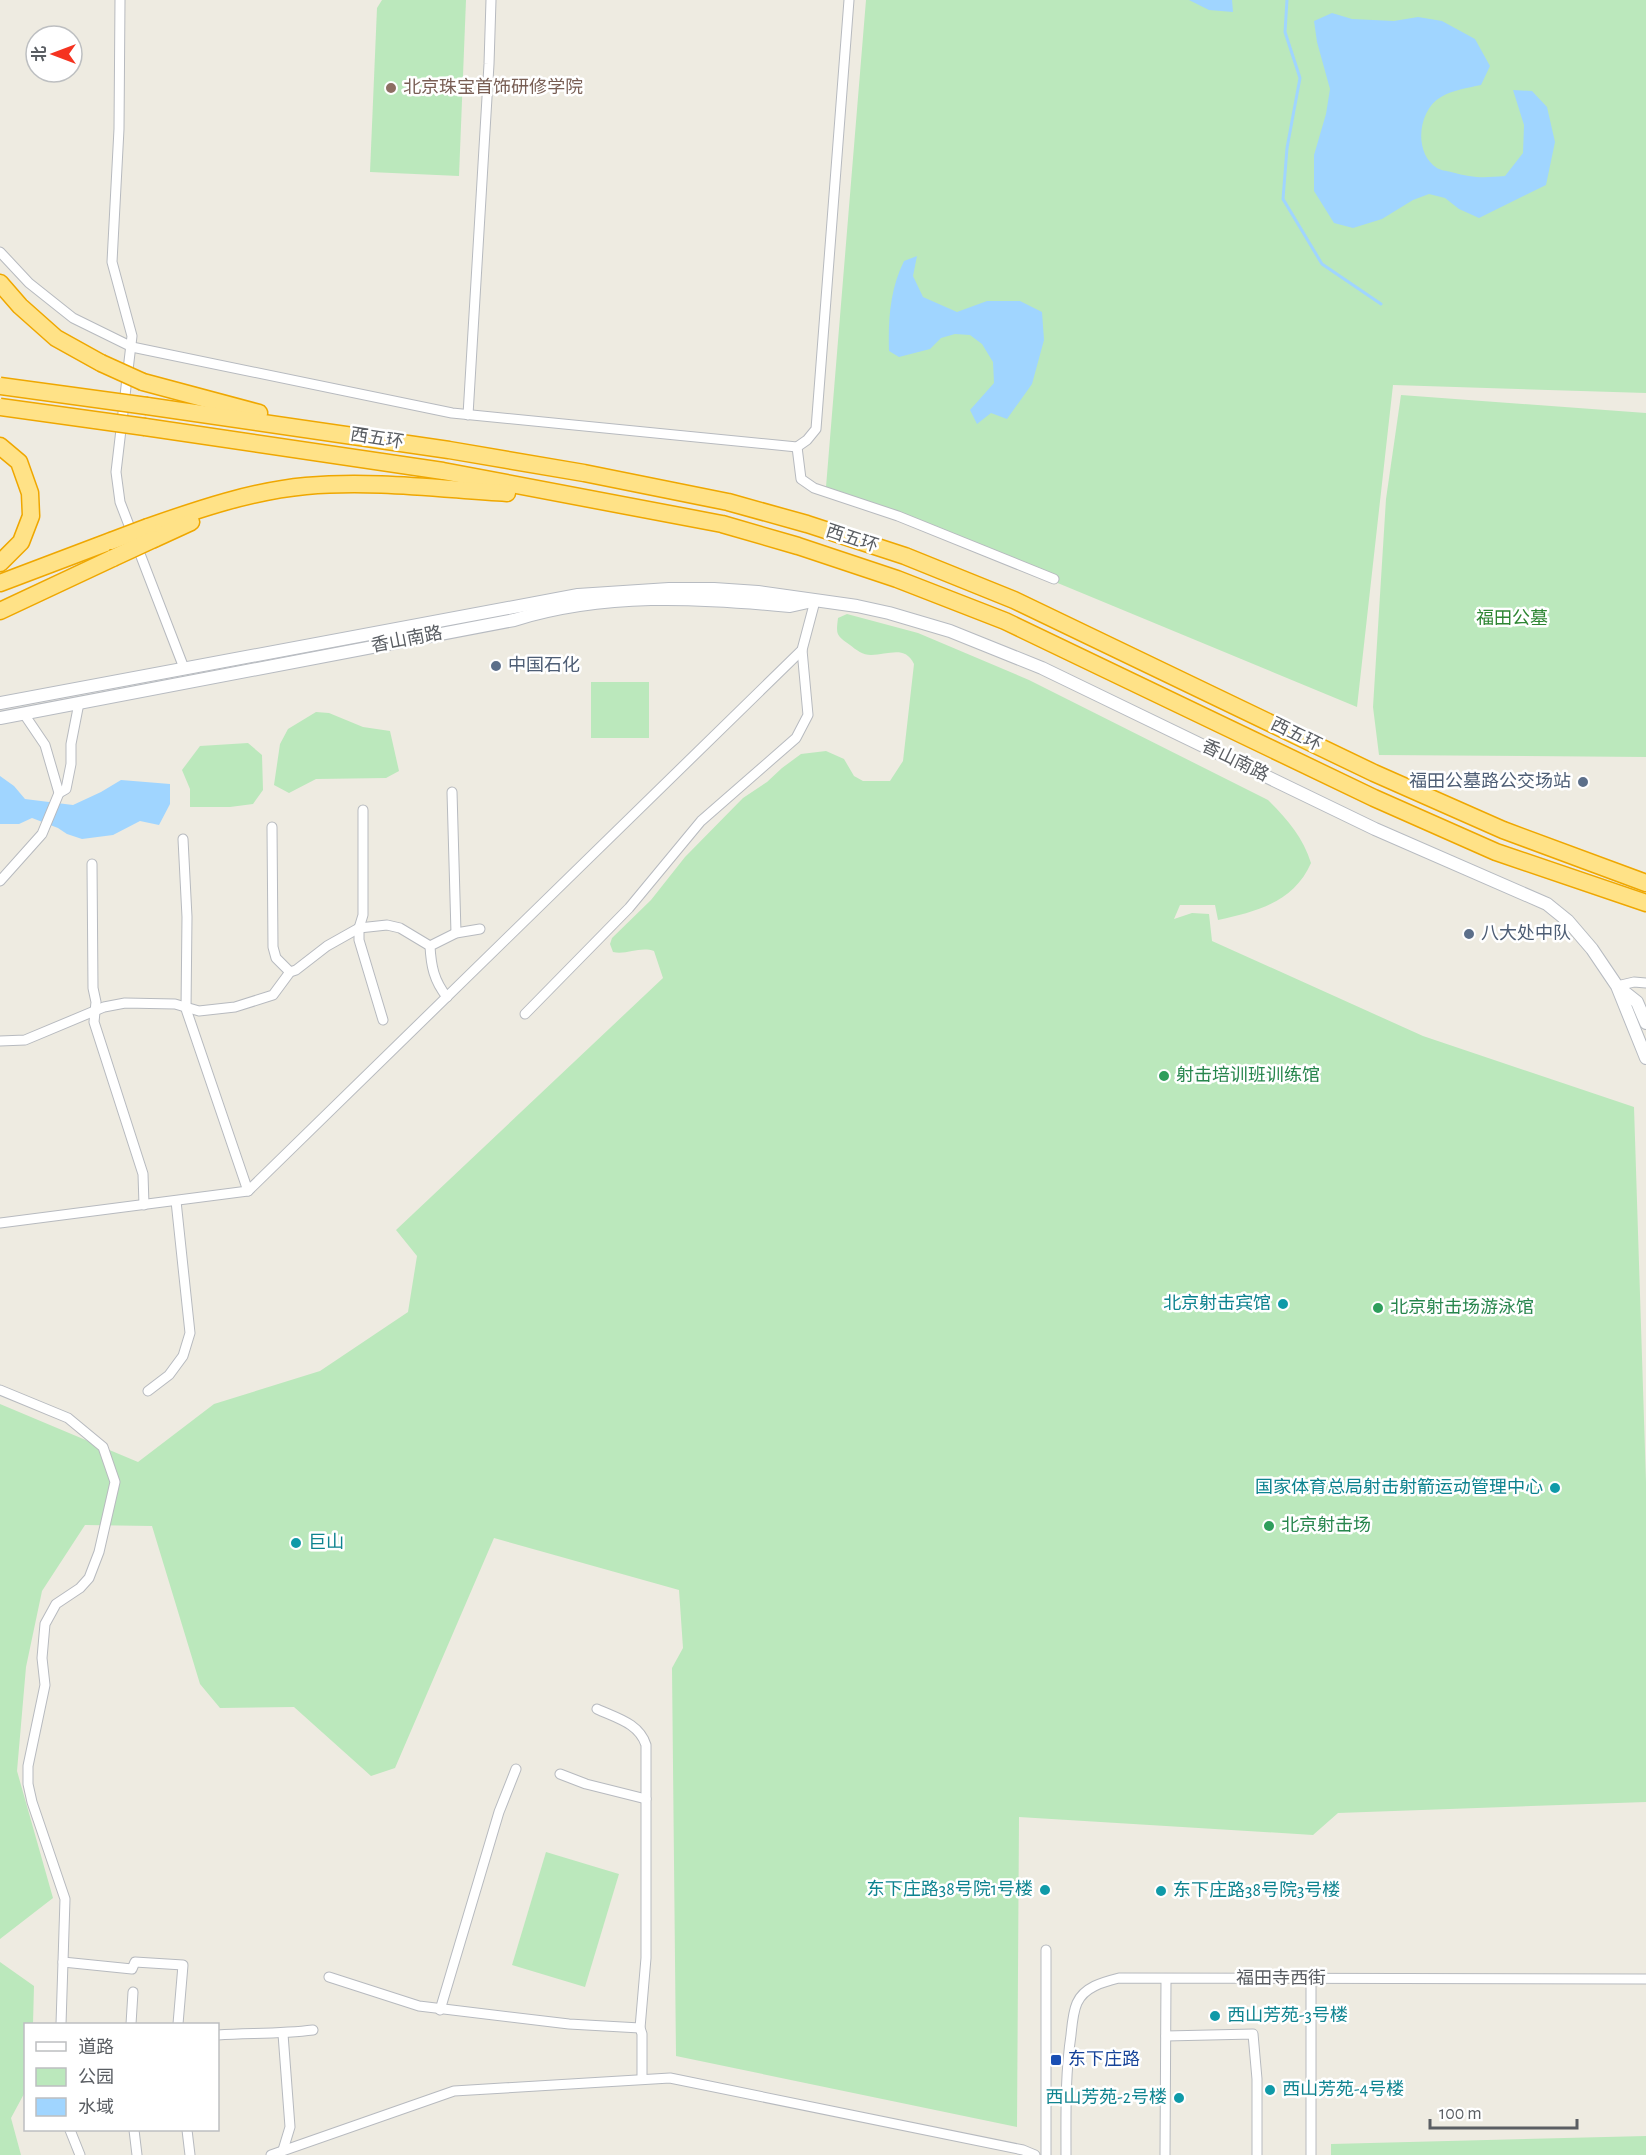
<svg xmlns="http://www.w3.org/2000/svg" width="1646" height="2155" viewBox="0 0 1646 2155" font-family="'Alegreya Sans','Noto Sans SC',sans-serif">
<rect width="100%" height="100%" fill="#eeebe1"/>
<!-- green -->
<g fill="#bbe8bc">
<polygon points="382,0 466,0 459,176 370,172 377,8"/>
<polygon points="866,0 1646,0 1646,393 1393,385 1357,707 826,487"/>
<polygon points="1401,395 1646,413 1646,757 1379,755 1373,707 1386,499"/>
<path d="M847 614 918 633 1029 680 1268 800C1287 819 1303 837 1311 863 1294 902 1256 912 1218 920L1215 905H1180L1174 919 1192 913 1209 914 1212 941 1423 1036 1634 1107 1646 1482V1802L1338 1813 1313 1835 1019 1817 1017 2127 676 2056 672 1668 683 1648 679 1590 494 1538 395 1768 371 1776 294 1707 220 1708 200 1684 152 1526 85 1525 42 1591 26 1667 17 1771 53 1898 0 1939V1404L138 1462 214 1404 320 1371 408 1312 417 1256 396 1230 663 978 654 951C640 946 627 955 613 952L610 944 612 938 651 900 685 857 743 798 767 782 782 768 801 754 826 751 844 759 854 776 863 781H890L903 761 914 664C905 645 888 655 871 655 863 655 856 650 850 645 836 635 836 635 838 618Z"/>
<rect x="591" y="682" width="58" height="56"/>
<polygon points="316,712 329,713 363,727 390,731 399,771 386,778 316,779 289,793 274,785 280,744 288,729"/>
<polygon points="248,743 262,755 263,790 253,804 230,807 190,807 190,789 182,770 200,746"/>
<polygon points="546,1852 619,1874 585,1987 512,1965"/>
<polygon points="0,1962 34,1986 33,2024 26,2024 25,2092 11,2118 21,2155 0,2155"/>
<polygon points="1646,2136 1646,2155 1331,2155 1331,2144"/>
</g>
<!-- water -->
<g fill="#a0d5ff">
<polygon points="1189,0 1232,0 1233,12 1209,10"/>
<path d="M1332 13 1352 19 1394 21 1418 17 1442 21 1475 39 1490 66 1481 85C1467 88 1453 90 1441 97 1418 110 1413 153 1437 168 1440 170 1447 171 1451 172 1473 178 1482 178 1505 176L1523 153 1524 125 1513 90 1532 91 1547 107 1555 142 1546 185 1479 218 1459 209 1445 198 1429 194 1413 200 1382 219 1353 228 1334 223 1314 191V155L1326 114 1330 89 1317 42 1314 21Z"/>
<path d="M917 256 913 276 923 297 957 312 987 301H1020L1042 312 1044 340 1032 384 1007 419 991 413 977 424 970 410 994 383 993 362 982 344 970 335 955 334 941 338 930 349 899 357 889 351C888 320 890 289 904 261Z"/>
<polygon points="0,776 14,786 25,799 73,805 101,792 121,780 170,784 170,804 159,825 140,821 113,835 82,839 67,834 58,828 32,818 19,824 0,824"/>
</g>
<g fill="none" stroke-linecap="round" stroke-linejoin="round">
<!-- stream -->
<polyline stroke="#a0d5ff" stroke-width="3" points="1287,0 1285,32 1300,78 1287,148 1283,199 1322,264 1381,304"/>
<!-- street casing -->
<g stroke="#b7babf" stroke-width="11">
<g id="street">
<polyline points="120,0 119,129 112,262 132,336 116,472 120,502 184,668"/>
<polyline points="0,252 29,283 73,318 132,347 452,413 797,447 807,440 816,429 849,0"/>
<polyline points="468,415 489,64 491,0"/>
<polyline points="797,447 801,479 814,488 898,516 1054,579"/>
<polyline points="452,792 456,933"/>
<polyline points="59,793 66,789 71,764 71,744 79,703"/>
<polyline points="363,810 363,915 359,928 359,940 383,1020"/>
<polyline points="272,827 273,947 276,958 290,972"/>
<polyline points="183,839 187,917 186,1009 248,1191"/>
<polyline points="92,864 93,988 96,1002 94,1022 143,1174 144,1205"/>
<polyline points="0,881 42,834 59,793 45,745 24,714"/>
<polyline points="1617,986 1634,982 1646,983"/>
<path d="M447 997C434 981 431 966 430 946L456 933 480 929"/>
<polyline points="525,1014 629,908 701,821 796,738 808,715 802,650"/>
<polyline points="0,1041 25,1040 104,1007 125,1003 175,1004 199,1011 235,1007 273,995 290,972 296,970 327,946 359,928 387,925 400,928 430,946"/>
<polyline points="0,1223 248,1191 802,650 815,601"/>
<polyline points="0,1390 68,1418 103,1447 115,1482 99,1552 89,1578 80,1588 56,1604 45,1624 42,1658 45,1685 28,1766 28,1784 32,1802 65,1899 61,2024"/>
<polyline points="148,1391 169,1375 183,1356 190,1333 176,1201"/>
<path d="M597 1709C616 1718 639 1723 646 1745V1958L640 2028 642 2034V2079"/>
<polyline points="560,1774 586,1784 646,1799"/>
<polyline points="1046,1950 1046,2155"/>
<polyline points="63,1962 132,1969 135,1962 183,1965 178,2024"/>
<polyline points="329,1977 419,2006 569,2024 640,2028"/>
<polyline points="1311,1980 1311,2155"/>
<polyline points="440,2010 499,1812 516,1769"/>
<polyline points="131,2024 133,1992"/>
<polyline points="283,2034 290,2127 283,2150"/>
<path d="M218 2035C250 2033 281 2034 313 2030"/>
<polyline points="1166,2036 1253,2034 1257,2079 1257,2155"/>
<polyline points="70,2130 80,2155"/>
<polyline points="134,2130 137,2155"/>
<polyline points="187,2130 190,2155"/>
<polyline points="271,2155 454,2091 670,2078 1023,2150 1035,2155"/>
<path d="M1066 2155C1066 2115 1065 2075 1071 2035 1072 2025 1073 2012 1077 2003 1084 1987 1103 1982 1119 1978L1646 1979"/>
<polyline points="1165,2155 1166,1979"/>
</g>
</g>
<!-- secondary casing -->
<g stroke="#b7bbc1" stroke-width="14">
<g id="secondary">
<polyline points="0,703 578,595 669,589 714,589 758,592 857,606 889,613 950,631 1042,668 1375,829 1547,904 1568,921 1592,949 1617,986 1646,1058"/>
<path d="M0 718 514 620C604 592 697 597 790 606L808 602"/>
<polyline points="1618,987 1637,1002 1646,1023"/>
</g>
</g>
<!-- highway casing -->
<g stroke="#efa700" stroke-width="19">
<g id="highway">
<polyline points="0,283 20,306 56,338 101,363"/>
<polyline points="143,382 259,413"/>
<polyline points="147,406 449,450 584,473 728,502 807,524 905,556 1014,600 1374,773 1503,830 1646,883"/>
<polyline points="145,427 443,471 722,524 798,546 897,579 1005,621 1374,798 1496,852 1646,903"/>
<polyline points="0,446 19,462 30,493 31,516 21,542 0,563"/>
<path d="M148 527C199 509 252 491 306 486 373 480 440 489 507 493"/>
<polyline points="154,539 191,522"/>
<polyline points="0,583 111,541"/>
<polyline points="0,611 113,558"/>
</g>
</g>
<!-- street -->
<use href="#street" stroke="#fff" stroke-width="9"/>
<!-- secondary -->
<use href="#secondary" stroke="#fff" stroke-width="12"/>
<!-- highway -->
<use href="#highway" stroke="#ffe287" stroke-width="16"/>
<!-- highway-bridge casing -->
<g stroke="#efa700" stroke-width="19" stroke-linecap="butt">
<g id="highway-bridge">
<polyline points="101,363 143,382"/>
<polyline points="0,386 147,406"/>
<polyline points="0,407 145,427"/>
<polyline points="111,541 148,527"/>
<polyline points="113,558 154,539"/>
</g>
</g>
<!-- highway-bridge -->
<use href="#highway-bridge" stroke="#ffe287" stroke-width="16"/>
</g>
<!-- markers -->
<circle fill="#8d6e63" stroke="#fff" stroke-width="2" cx="391" cy="88" r="6"/>
<g fill="#5c6f8a" stroke="#fff" stroke-width="2">
<circle cx="496" cy="666" r="6"/>
<circle cx="1583" cy="782" r="6"/>
<circle cx="1469" cy="934" r="6"/>
</g>
<g fill="#2e9e5b" stroke="#fff" stroke-width="2">
<circle cx="1164" cy="1076" r="6"/>
<circle cx="1378" cy="1308" r="6"/>
<circle cx="1269" cy="1526" r="6"/>
</g>
<g fill="#0f9aa8" stroke="#fff" stroke-width="2">
<circle cx="1283" cy="1304" r="6"/>
<circle cx="1555" cy="1488" r="6"/>
<circle cx="296" cy="1543" r="6"/>
<circle cx="1045" cy="1890" r="6"/>
<circle cx="1161" cy="1891" r="6"/>
<circle cx="1215" cy="2016" r="6"/>
<circle cx="1270" cy="2090" r="6"/>
<circle cx="1179" cy="2098" r="6"/>
</g>
<rect fill="#1a4fb4" stroke="#fff" stroke-width="2" x="1050" y="2054" width="12" height="12" rx="3"/>
<g text-anchor="middle" dominant-baseline="central" stroke-width="5" stroke-linejoin="round" paint-order="stroke">
<!-- education labels -->
<g font-size="18" fill="#785e54" stroke="#fff" text-anchor="start">
<text x="403" y="88">北京珠宝首饰研修学院</text>
</g>
<!-- street labels -->
<g font-size="18" fill="#5a5e63" stroke="#fff">
<text transform="translate(377 439) rotate(9)">西五环</text>
<text transform="translate(852 539) rotate(18)">西五环</text>
<text transform="translate(407 640) rotate(-11)">香山南路</text>
<text transform="translate(1296 735) rotate(26)">西五环</text>
<text transform="translate(1235 761) rotate(26)">香山南路</text>
<text x="1281" y="1979">福田寺西街</text>
</g>
<!-- park labels -->
<g font-size="18" fill="#2e8633" stroke="#fff">
<text x="1512" y="619">福田公墓</text>
</g>
<!-- service labels -->
<g font-size="18" fill="#4e5e75" stroke="#fff" text-anchor="start">
<text x="508" y="666">中国石化</text>
<text x="1571" y="782" text-anchor="end">福田公墓路公交场站</text>
<text x="1481" y="934">八大处中队</text>
</g>
<!-- leisure labels -->
<g font-size="18" fill="#27864d" stroke="#fff" text-anchor="start">
<text x="1176" y="1076">射击培训班训练馆</text>
<text x="1390" y="1308">北京射击场游泳馆</text>
<text x="1281" y="1526">北京射击场</text>
</g>
<!-- culture labels -->
<g font-size="18" fill="#0d838f" stroke="#fff" text-anchor="end">
<text x="1271" y="1304">北京射击宾馆</text>
<text x="1543" y="1488">国家体育总局射击射箭运动管理中心</text>
<text x="308" y="1543" text-anchor="start">巨山</text>
<text x="1033" y="1890">东下庄路38号院1号楼</text>
<text x="1173" y="1891" text-anchor="start">东下庄路38号院3号楼</text>
<text x="1227" y="2016" text-anchor="start">西山芳苑-3号楼</text>
<text x="1282" y="2090" text-anchor="start">西山芳苑-4号楼</text>
<text x="1167" y="2098">西山芳苑-2号楼</text>
</g>
<!-- transit labels -->
<g font-size="18" fill="#164399" stroke="#fff" text-anchor="start">
<text x="1068" y="2060">东下庄路</text>
</g>
</g>
<!-- legend -->
<rect x="24" y="2023" width="195" height="108" fill="#ffffff" stroke="#bdbfc1" stroke-width="1.5"/>
<rect x="36" y="2042" width="30" height="9" fill="#ffffff" stroke="#bdbfc1" stroke-width="1.5"/>
<text x="78" y="2053" font-size="18" fill="#5a5e63">道路</text>
<rect x="36" y="2068" width="30" height="18" fill="#bbe8bc" stroke="#bdbfc1" stroke-width="1.5"/>
<text x="78" y="2083" font-size="18" fill="#5a5e63">公园</text>
<rect x="36" y="2098" width="30" height="18" fill="#a0d5ff" stroke="#bdbfc1" stroke-width="1.5"/>
<text x="78" y="2113" font-size="18" fill="#5a5e63">水域</text>
<!-- north arrow -->
<g transform="translate(54 54) rotate(270)"><circle r="28" fill="#ffffff" stroke="#bdbfc1" stroke-width="1.5"/>
<path d="M0-4.5L10 22L0 15L-10 22Z" fill="#f53320"/>
<text y="-9" font-size="16" font-weight="bold" text-anchor="middle" fill="#5a5e63">北</text>
</g>
<!-- scale -->
<path d="M1430 2119v9h147v-9" fill="none" stroke="#5a5e63" stroke-width="3"/>
<text x="1439" y="2119" font-size="18" fill="#5a5e63" stroke="#ffffff" stroke-width="4.5" paint-order="stroke">100 m</text>
</svg>
